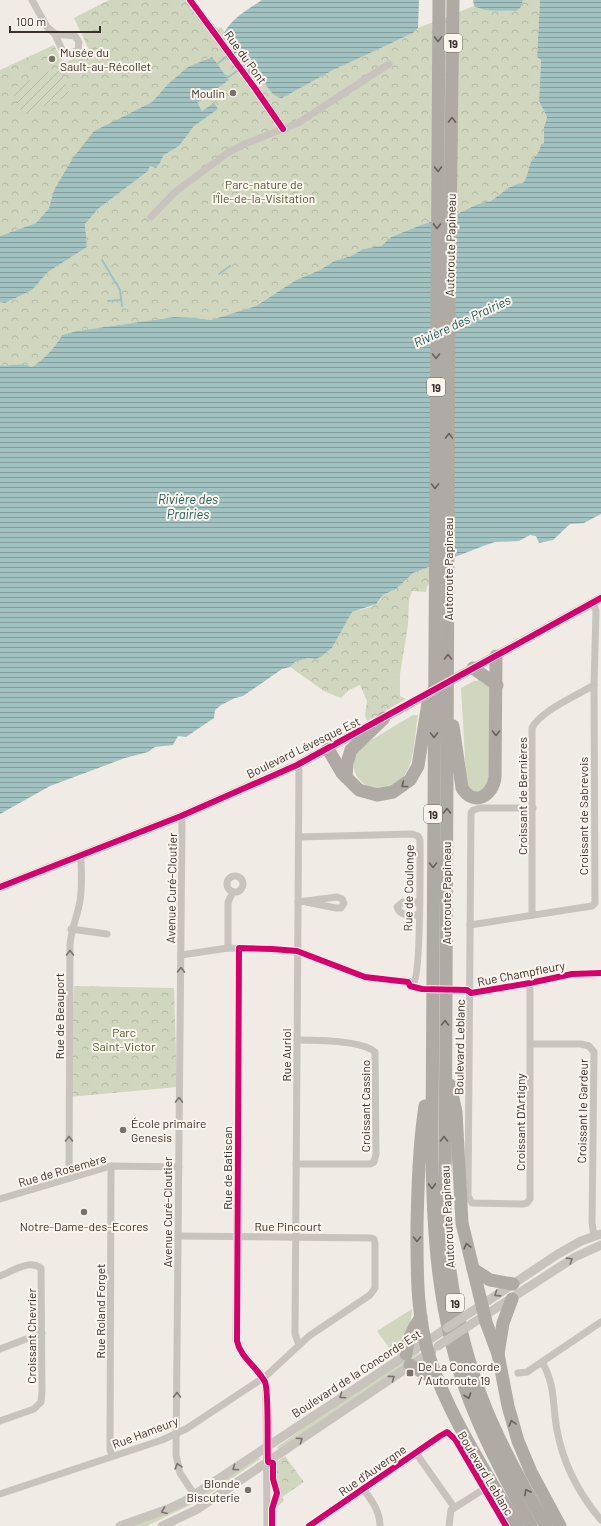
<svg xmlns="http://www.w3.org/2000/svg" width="601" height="1526" viewBox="0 0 601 1526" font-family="Barlow,sans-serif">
<defs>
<pattern id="forest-crowns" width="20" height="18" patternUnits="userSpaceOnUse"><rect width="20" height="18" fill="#d1d6bf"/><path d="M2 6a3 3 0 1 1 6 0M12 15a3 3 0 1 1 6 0" fill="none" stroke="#b4b8a4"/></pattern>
<pattern id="garden-furrows" width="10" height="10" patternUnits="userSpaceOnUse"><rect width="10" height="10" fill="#d1d6bf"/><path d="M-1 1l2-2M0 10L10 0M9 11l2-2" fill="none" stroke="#b4b8a4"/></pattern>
<pattern id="water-rules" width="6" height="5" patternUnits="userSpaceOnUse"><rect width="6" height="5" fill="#a1c2c1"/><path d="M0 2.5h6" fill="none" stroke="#849e9d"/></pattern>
</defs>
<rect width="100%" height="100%" fill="#f0ebe5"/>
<!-- grass -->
<g fill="#d1d6bf">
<polygon points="400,674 400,685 382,685 382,675"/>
<polygon points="481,680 490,688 489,782 484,790 476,792 469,788 466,775 461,688 474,681"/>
<path d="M413 715H418C415 732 415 753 408 769 388 811 334 779 361 746Z"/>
<path d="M412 1309C411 1327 406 1340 393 1353L377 1331Z"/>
<polygon points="418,1351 420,1353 372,1388 279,1450 277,1447 326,1412"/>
<polygon points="258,1456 260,1459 205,1497 203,1494"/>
<polygon points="190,1501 192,1504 147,1526 131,1526"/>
</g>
<!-- forest -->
<g fill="url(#forest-crowns)">
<path d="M109 0H185L202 23 209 19 218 29 221 27 226 34 222 37 228 38 234 48 232 50 234 54 237 52 245 62 242 64 250 69V75L257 71 259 74 253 79 257 83 262 80 272 93 286 95 354 59 413 33 418 28 474 6C487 13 501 10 516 11L523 0H540L537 57 541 60 539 101 547 117 545 122 544 143 541 144C540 154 534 156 530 164 526 172 529 178 521 185L517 184 508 188 491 201 478 204 457 214 421 225 391 237 381 246 363 249 351 256 334 261 320 270 296 280 256 306 211 320 196 318 174 317 77 331 62 335C55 348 44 359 32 367L23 364 0 366V302L5 303 32 290 48 272 87 247 85 224 98 209 148 171 150 166 160 163 164 155 179 146 193 126 204 118 202 111 196 103 229 80 211 57 188 68 169 83 152 102 94 131 54 190 49 208 36 223 0 236V70L54 45 63 63 90 52 74 18Z"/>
<polygon points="429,566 429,584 427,586 426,592 412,591 409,600 408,625 400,674 382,676 382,685 400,685 400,696 406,699 367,721 365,715 367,701 360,685 349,690 341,698 324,691 290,667 295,662 308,658 322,656 332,648 352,612 371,607 380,600 383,595 396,589 413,573"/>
<polygon points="74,986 174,988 177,1087 69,1097"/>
<polygon points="285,1456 304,1482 282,1497 284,1501 274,1509 278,1492 275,1480 275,1463"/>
</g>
<!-- garden -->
<polygon fill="url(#garden-furrows)" points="58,67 70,95 23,115 11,89"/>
<!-- water -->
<g fill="url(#water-rules)">
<path d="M262 0H419L418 28 413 33 333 70 282 98C272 97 268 87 262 80L257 83 253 79 259 74 257 71 250 75 247 71 250 69 248 67 245 69 242 64 245 62 238 52 234 54 231 50 234 47 228 39 224 41 222 37 226 35 224 33C233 17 247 10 262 0Z"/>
<path d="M473 0H523L521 7 516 11C501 10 487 13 474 6Z"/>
<path d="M540 0H601V514L584 523 570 524 553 540 539 543 536 536 530 535 519 541 495 542 486 545 413 573 396 589 383 595 376 604 352 612 332 648 322 656 316 659 308 658 295 662 290 667 282 669 243 696 235 698 221 705 215 710 214 718 186 737 178 736 173 745 155 747 148 752 125 758 50 786 0 814V366L23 364 32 367C44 359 55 348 62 335L77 331 174 317 196 318 211 320 256 306 296 280 320 270 334 261 351 256 363 249 381 246 391 237 421 225 457 214 478 204 491 201 508 188 517 184 523 183C528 177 527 171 530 164 533 157 540 154 541 144L544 143V127L547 117 539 101 541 60 537 57Z"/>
<polygon points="212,57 229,80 197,103 202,111 214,103 218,109 194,126 179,146 164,155 160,163 156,168 150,166 148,171 98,209 85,224 87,247 48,272 32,290 5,303 0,302 0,236 36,223 49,208 54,190 73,158 94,131 152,102 169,83 188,67"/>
</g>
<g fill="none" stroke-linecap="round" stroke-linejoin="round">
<!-- stream -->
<g stroke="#a1c2c1" stroke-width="2">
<polyline points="217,64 233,52"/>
<polyline points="227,78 244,66"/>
<polyline points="102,260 120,290 122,306"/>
<polyline points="219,274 230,266"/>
<polyline points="108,301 121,300"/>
</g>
<!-- minor -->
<g stroke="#c9c3be" stroke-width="7">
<polyline points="32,0 47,27 55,34"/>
<polyline points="190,0 254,87 283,129"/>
<polygon points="55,34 75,36 79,42 78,50 70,54 63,52"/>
<polyline points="151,217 175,192 226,154 242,145 298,123 389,64"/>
<polyline points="297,765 299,770 295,1334 299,1345"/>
<polyline points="181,816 182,822 176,1455 180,1473 202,1506"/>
<circle cx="235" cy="884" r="8"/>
<polyline points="298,902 337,897 342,899 344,903 341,908 336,908 306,902"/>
<path d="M419 915C411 915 400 917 397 907L403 902H419"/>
<path d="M532 915V728C540 711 578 695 594 685"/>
<polyline points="470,925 592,906 595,903 594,685 596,611 593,602"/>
<polyline points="71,929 107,934"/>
<polyline points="228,948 228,902 233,892"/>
<path d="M239 948 236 1339C238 1358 261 1367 266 1386L267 1526"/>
<path d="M181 955 228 948 287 950 309 955 365 977 414 982C421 972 420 860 420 840L418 836 412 834 299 837"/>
<polyline points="530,983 530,1199 527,1203 523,1204 472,1203 468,1196 471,813 473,810 480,808 533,808"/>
<polyline points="471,993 530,983 572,974 601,973"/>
<polyline points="531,1044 581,1044 589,1046 594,1052 592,1223 594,1236"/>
<path d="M296 1164H370L374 1162 376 1154 375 1052C362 1040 315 1040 297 1040"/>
<polyline points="111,1166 110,1449 112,1456"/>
<path d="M69 1178 70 945C71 930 76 920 79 906 83 890 81 873 81 857"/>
<polyline points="0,1199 111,1166 179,1167"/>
<path d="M0 1276C13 1271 29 1259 41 1268L42 1392 41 1402 34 1409 0 1421"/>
<polyline points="0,1349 42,1333"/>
<path d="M542 1362C556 1386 552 1404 557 1430 563 1463 579 1494 601 1520"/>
<polyline points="518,1373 527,1372 601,1322"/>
<polyline points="416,1453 454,1507"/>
<path d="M363 1489C372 1501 380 1511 380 1526"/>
<polyline points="0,1494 162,1440 186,1429 266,1376 309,1336 370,1295 375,1288 375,1243 374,1239 371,1238 178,1236"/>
<polyline points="309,1526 440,1436 447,1432 455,1439 506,1526"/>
<polyline points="449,1526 451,1510 484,1489"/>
</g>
<!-- tertiary -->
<g stroke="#c9c3be" stroke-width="9">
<polyline points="473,668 601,598"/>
<polyline points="0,887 181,816 297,765 406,706"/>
<polyline points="471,1312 558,1254 581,1241 601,1234"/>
<polyline points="473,1323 575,1257 601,1245"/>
<polyline points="120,1526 168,1509 185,1501 447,1328"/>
<polyline points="162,1526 196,1510 432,1351"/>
</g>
<!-- motorway -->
<g stroke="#afaaa4" stroke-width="13">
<path d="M439 0 432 1137C432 1228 437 1318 471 1404 488 1447 509 1486 531 1526"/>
<path d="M453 0 449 310 445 1220C449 1284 462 1349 486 1409 503 1450 524 1488 546 1526"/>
<polyline points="473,668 497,685"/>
<path d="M453 726 462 788C474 807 493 796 495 777L496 656"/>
<polyline points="328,749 342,773 359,790 377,795 393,792 410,780 418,766 428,703"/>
<polyline points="346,777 347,763 351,750 384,718"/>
<polyline points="450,1085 456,1112 462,1223 486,1322 498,1354 508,1406 518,1441 531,1472 560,1526"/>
<path d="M425 1106C419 1146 418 1184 417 1224 417 1269 416 1316 430 1359 450 1418 486 1472 517 1526"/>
<polyline points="473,1269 490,1280 513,1284"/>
<path d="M406 1354C407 1341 413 1328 421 1317"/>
<polyline points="498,1354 503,1323 512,1299"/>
<polyline points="410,1365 439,1381"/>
</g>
<!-- tertiary-bridge -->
<g stroke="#c9c3be" stroke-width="9">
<polyline points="406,706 473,668"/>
<polyline points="447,1328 471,1312"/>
<polyline points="438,1346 473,1323"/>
</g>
<!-- cycleway casing -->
<g stroke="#fbf5ee" stroke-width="8">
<g id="cycleway">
<polyline points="190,0 254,87 283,129"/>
<polyline points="0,887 181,816 297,765 601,598"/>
<path d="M272 1526V1509L277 1493 273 1479V1463L268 1462C267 1448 269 1390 265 1382 257 1367 240 1357 237 1341L239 948 272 949 297 951 365 977 408 982 410 986 422 989 467 990 471 993 530 983 572 974 601 973"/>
<polyline points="309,1526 440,1436 447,1432 455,1439 506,1526"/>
</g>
</g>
<!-- cycleway -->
<use href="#cycleway" stroke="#d6006c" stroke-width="6"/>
</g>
<!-- one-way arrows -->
<defs><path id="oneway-chevron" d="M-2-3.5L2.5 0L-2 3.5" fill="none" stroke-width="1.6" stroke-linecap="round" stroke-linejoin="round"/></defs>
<g stroke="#69615b">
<use href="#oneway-chevron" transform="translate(438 39) rotate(90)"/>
<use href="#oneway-chevron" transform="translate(452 120) rotate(-89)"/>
<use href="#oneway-chevron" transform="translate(438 169) rotate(90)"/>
<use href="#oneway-chevron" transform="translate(437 226) rotate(91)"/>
<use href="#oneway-chevron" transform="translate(436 356) rotate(90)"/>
<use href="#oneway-chevron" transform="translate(449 436) rotate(-90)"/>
<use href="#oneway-chevron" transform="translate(435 486) rotate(90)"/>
<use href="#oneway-chevron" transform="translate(448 657) rotate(-90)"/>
<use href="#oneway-chevron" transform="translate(496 733) rotate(91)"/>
<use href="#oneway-chevron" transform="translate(434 735) rotate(90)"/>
<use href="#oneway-chevron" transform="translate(404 785) rotate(142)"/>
<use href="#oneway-chevron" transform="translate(447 811) rotate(-90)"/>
<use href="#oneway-chevron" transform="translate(433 865) rotate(90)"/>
<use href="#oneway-chevron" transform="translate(445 1023) rotate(-90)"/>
<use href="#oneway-chevron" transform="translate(444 1139) rotate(-90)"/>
<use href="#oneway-chevron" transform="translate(432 1186) rotate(89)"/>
<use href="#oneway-chevron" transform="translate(417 1239) rotate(90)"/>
<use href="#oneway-chevron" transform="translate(467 1246) rotate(-104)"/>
<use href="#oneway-chevron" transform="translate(468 1396) rotate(71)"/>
<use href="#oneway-chevron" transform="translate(512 1423) rotate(-106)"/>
<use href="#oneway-chevron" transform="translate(527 1492) rotate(-119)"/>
</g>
<g stroke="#7b726d">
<use href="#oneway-chevron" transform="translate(70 953) rotate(-90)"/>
<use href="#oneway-chevron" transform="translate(181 970) rotate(-89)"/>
<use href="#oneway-chevron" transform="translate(179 1100) rotate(-89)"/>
<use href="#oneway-chevron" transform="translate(69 1139) rotate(-90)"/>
<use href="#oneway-chevron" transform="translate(570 1260) rotate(-32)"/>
<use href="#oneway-chevron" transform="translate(497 1294) rotate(147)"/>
<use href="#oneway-chevron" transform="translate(392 1378) rotate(-36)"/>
<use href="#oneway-chevron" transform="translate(177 1395) rotate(-90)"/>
<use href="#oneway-chevron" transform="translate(342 1396) rotate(146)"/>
<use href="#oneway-chevron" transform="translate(300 1440) rotate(-34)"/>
<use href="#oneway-chevron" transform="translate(178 1466) rotate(-106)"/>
<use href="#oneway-chevron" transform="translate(235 1468) rotate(146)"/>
<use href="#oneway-chevron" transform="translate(164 1511) rotate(159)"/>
</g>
<!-- markers -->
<g fill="#7a716c" stroke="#fbf5ee" stroke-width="1.5">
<circle cx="52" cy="59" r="4"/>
<circle cx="233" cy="93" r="4"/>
<circle cx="123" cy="1130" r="4"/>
<circle cx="84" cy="1212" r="4"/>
<rect x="406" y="1369" width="8" height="8" rx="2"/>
<circle cx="248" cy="1490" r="4"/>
</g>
<g text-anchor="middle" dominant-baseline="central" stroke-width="4" stroke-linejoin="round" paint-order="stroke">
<!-- shield labels -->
<g fill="#fbf5ee" stroke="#756b66" stroke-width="1">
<rect x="444" y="34" width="18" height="18" rx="3"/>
<rect x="427" y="378" width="18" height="18" rx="3"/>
<rect x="424" y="805" width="18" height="18" rx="3"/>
<rect x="446" y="1294" width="18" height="18" rx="3"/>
</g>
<g font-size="11" font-weight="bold" fill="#3b302b">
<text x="453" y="43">19</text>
<text x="436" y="387">19</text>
<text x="433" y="814">19</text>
<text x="455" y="1303">19</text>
</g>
<!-- poi labels -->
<g font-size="12" fill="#3b302b" stroke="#fbf5ee" text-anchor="start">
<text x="60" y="52">Musée du<tspan x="60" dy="14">Sault-au-Récollet</tspan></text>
<text x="225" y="93" text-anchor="end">Moulin</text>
<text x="131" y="1123">École primaire<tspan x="131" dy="14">Genesis</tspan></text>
<text x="84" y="1226" text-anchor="middle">Notre-Dame-des-Ecores</text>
<text x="418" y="1366">De La Concorde<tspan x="418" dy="14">/ Autoroute 19</tspan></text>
<text x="240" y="1483" text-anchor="end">Blonde<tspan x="240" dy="14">Biscuterie</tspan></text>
</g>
<!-- street labels -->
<g font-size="12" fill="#3b302b" stroke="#fbf5ee">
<text transform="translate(246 57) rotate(54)">Rue du Pont</text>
<text transform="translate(450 245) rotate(-89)">Autoroute Papineau</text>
<text transform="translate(448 569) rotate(-90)">Autoroute Papineau</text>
<text transform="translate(303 747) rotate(-26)">Boulevard Lévesque Est</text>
<text transform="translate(522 796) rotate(-90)">Croissant de Bernières</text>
<text transform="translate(583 816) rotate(-90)">Croissant de Sabrevois</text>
<text transform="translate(171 888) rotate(-89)">Avenue Curé-Cloutier</text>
<text transform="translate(408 888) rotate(-89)">Rue de Coulonge</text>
<text transform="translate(446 893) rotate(-90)">Autoroute Papineau</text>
<text transform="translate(521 973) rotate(-11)">Rue Champfleury</text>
<text transform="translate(59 1016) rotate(-90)">Rue de Beauport</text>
<text transform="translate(459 1047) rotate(-89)">Boulevard Leblanc</text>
<text transform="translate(286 1055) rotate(-90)">Rue Auriol</text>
<text transform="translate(365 1106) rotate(-90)">Croissant Cassino</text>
<text transform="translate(582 1111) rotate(-89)">Croissant le Gardeur</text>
<text transform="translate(520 1122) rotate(-90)">Croissant D'Artigny</text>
<text transform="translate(227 1168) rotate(-90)">Rue de Batiscan</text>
<text transform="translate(62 1170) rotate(-16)">Rue de Rosemère</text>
<text transform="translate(167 1212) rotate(-90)">Avenue Curé-Cloutier</text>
<text transform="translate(447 1217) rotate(-93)">Autoroute Papineau</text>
<text x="288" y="1226">Rue Pincourt</text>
<text transform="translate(100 1311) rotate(-90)">Rue Roland Forget</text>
<text transform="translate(31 1336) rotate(-90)">Croissant Chevrier</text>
<text transform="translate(356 1373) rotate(-33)">Boulevard de la Concorde Est</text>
<text transform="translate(145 1432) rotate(-21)">Rue Hameury</text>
<text transform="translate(372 1470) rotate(-35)">Rue d'Auvergne</text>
<text transform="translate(486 1473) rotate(59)">Boulevard Leblanc</text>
</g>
<!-- park labels -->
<g font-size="12" fill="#4a5a2e" stroke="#fbf5ee">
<text x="264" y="184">Parc-nature de<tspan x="264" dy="14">l'Île-de-la-Visitation</tspan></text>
<text x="124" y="1032">Parc<tspan x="124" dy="14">Saint-Victor</tspan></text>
</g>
<!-- water labels -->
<g font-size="13" font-style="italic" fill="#1f5a5e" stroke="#fbf5ee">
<text transform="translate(462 321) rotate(-25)">Rivière des Prairies</text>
<text x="188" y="499">Rivière des<tspan x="188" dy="15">Prairies</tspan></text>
</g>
</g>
<!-- scale -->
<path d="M10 26v6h90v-6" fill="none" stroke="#3b302b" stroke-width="2"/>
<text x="16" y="26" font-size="12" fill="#3b302b" stroke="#fbf5ee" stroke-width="3" paint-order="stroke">100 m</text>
</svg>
